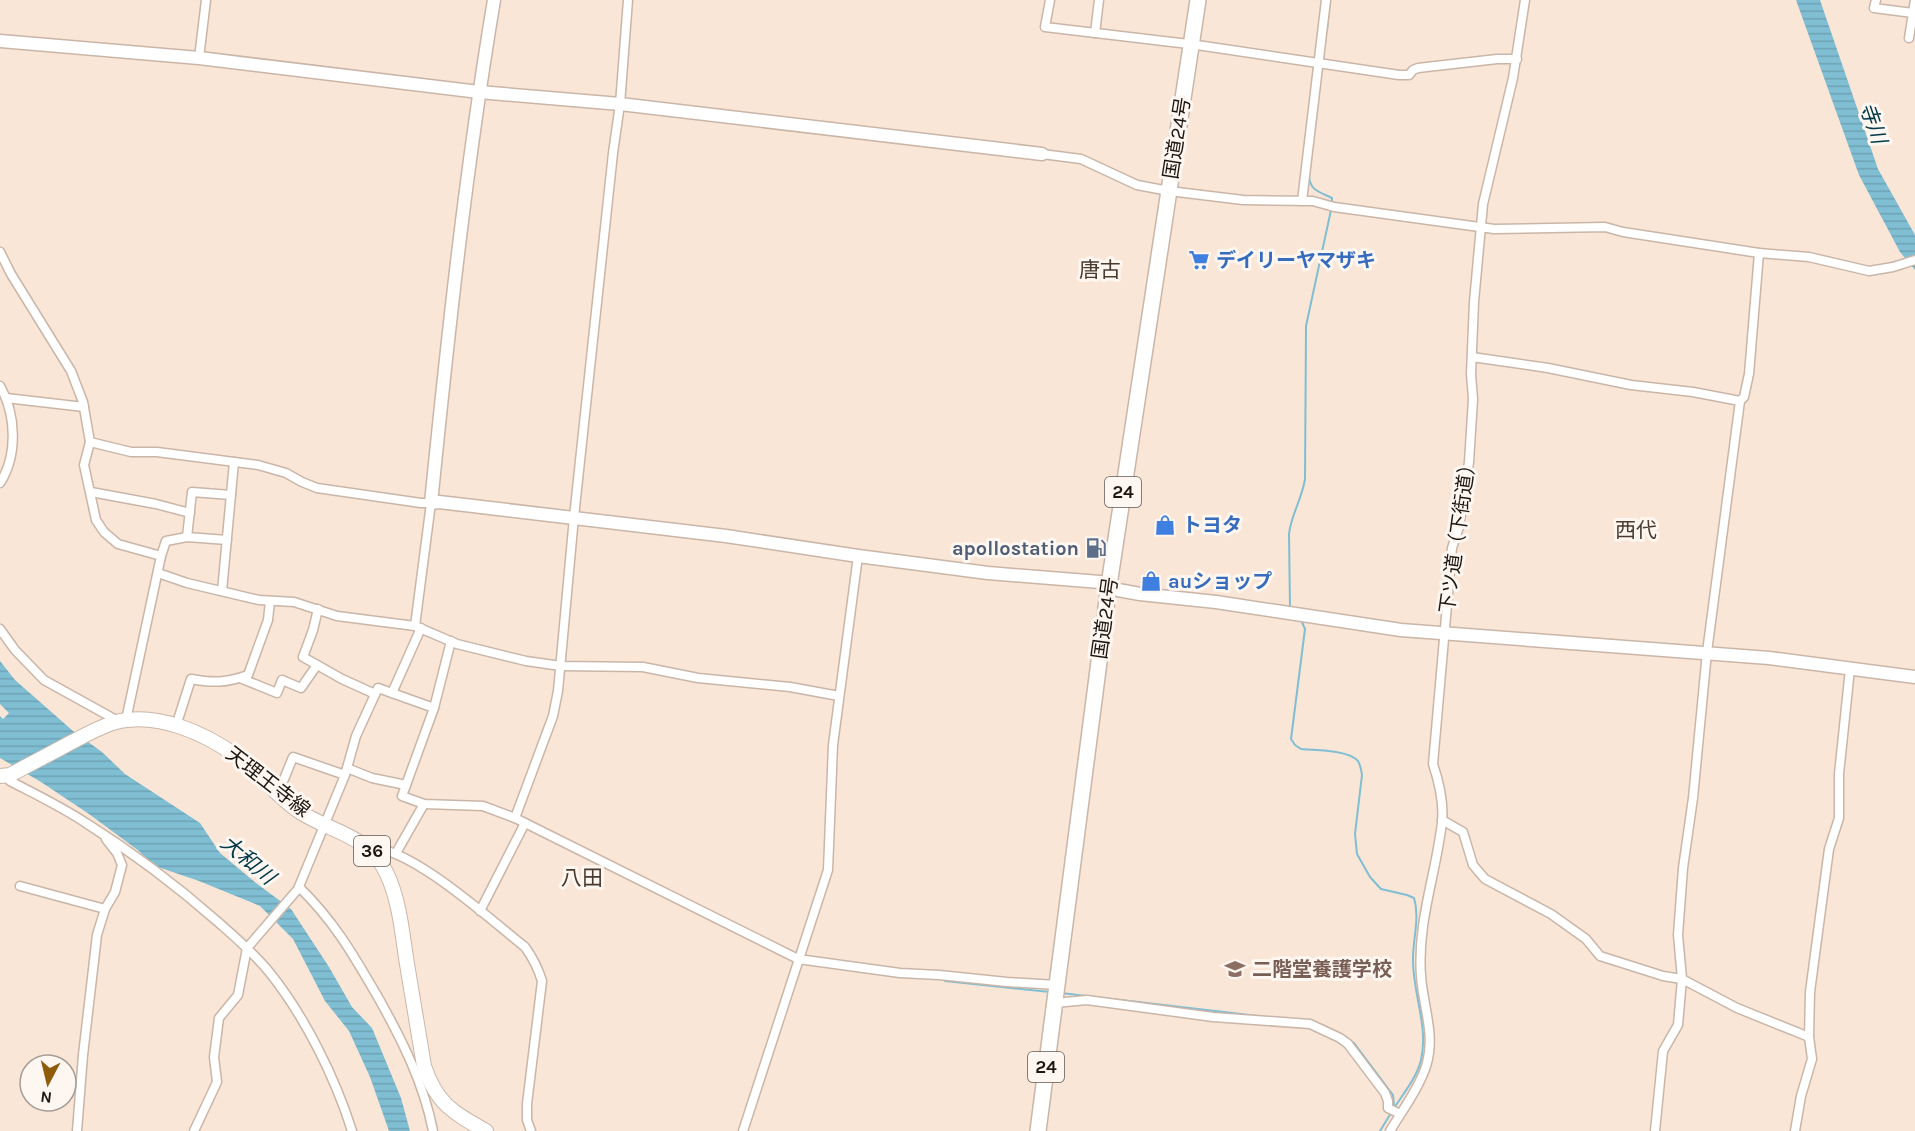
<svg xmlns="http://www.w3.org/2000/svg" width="1915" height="1131" viewBox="0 0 1915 1131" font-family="Karla,'Noto Sans JP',sans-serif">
<defs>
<pattern id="water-rules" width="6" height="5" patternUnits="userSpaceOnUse" patternTransform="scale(1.5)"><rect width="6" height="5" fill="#80bed3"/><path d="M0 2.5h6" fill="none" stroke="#6ea3b4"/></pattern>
</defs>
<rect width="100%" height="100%" fill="#fae6d7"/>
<!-- water -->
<g fill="url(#water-rules)">
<polygon points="1796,0 1820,0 1878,169 1915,235 1915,270 1900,252 1859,175"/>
<polygon points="0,661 15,680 73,731 102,752 125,774 200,823 220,853 256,883 291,909 329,967 352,1007 372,1028 401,1098 410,1131 389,1131 370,1077 349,1031 325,1001 293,939 260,906 199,881 152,865 139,851 89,814 41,782 0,758 0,716 3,719 9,713 0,704"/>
</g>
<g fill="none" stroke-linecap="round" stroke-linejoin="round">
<!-- stream -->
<g stroke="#80bed3" stroke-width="2">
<polyline points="1327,30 1330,0"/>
<path d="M1309 176C1310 191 1320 192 1332 198V204"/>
<path d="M1290 608 1289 534C1291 515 1302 499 1305 479L1306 326 1331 210"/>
<path d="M1301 620 1305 629 1291 739 1295 745 1301 749C1315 750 1349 750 1358 761 1361 766 1361 770 1362 775L1355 834 1357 854 1370 877 1381 889 1407 895 1414 898C1420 917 1413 939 1413 958 1412 992 1429 1026 1421 1060 1417 1077 1404 1093 1394 1108"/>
<polyline points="945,981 1050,992"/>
<polyline points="1061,993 1258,1016"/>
<polyline points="1320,1024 1344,1036 1354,1043 1393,1095 1394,1105"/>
<polyline points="1380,1131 1391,1113"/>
</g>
<!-- street casing -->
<g stroke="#c9b6a8" stroke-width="11">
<g id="street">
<polyline points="1050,0 1045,27 1197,45 1399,75 1409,75 1413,70 1418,68 1497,59 1517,59"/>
<polyline points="1876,0 1874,8 1913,13"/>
<polyline points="1095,33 1099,0"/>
<polyline points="1909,38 1915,0"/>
<polyline points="199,58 206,0"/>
<polyline points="1042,154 1081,159 1137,185 1169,191 1243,200 1313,201 1334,207 1494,229 1605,227 1623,232 1759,253 1809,257 1869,271 1893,267 1915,260"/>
<polyline points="1302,201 1326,0"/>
<polyline points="0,252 11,274 71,371 83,402 90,442 84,465 96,520 104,532 118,544 161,556 126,720"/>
<polyline points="1472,357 1548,368 1631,385 1693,392 1740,401"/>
<path d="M0 386C16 414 18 455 0 483"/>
<polyline points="6,398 84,407"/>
<polyline points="90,442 131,452 157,452 258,465 286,473 302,482 317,488 421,503 431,503 415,626"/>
<polyline points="91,492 156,504 190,513"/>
<polyline points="187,537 192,492 231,495"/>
<polyline points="161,556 166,541 187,537 227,540"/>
<polyline points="158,573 187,583 259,600 294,602 337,616 415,626 457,644 526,661 561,666 643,667 698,678 790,687 839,696"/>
<polyline points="222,591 234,462"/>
<polyline points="318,609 313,630 303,657 342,679 375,694"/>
<polyline points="0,629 15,650 44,680 118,721"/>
<polyline points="451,641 434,708 402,796 424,804 483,806 515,818 798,959 900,973 939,975 1007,982 1057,985"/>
<polyline points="240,678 277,693 282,680 301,688 317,665"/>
<polyline points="392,693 421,628"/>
<path d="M176 726 191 679C212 683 227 683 248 675L268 620 270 601"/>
<polyline points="347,768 372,778 406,785"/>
<path d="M5 776 10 781C35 794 62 807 86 823 132 852 177 886 218 922 236 938 255 954 270 973 305 1017 335 1077 352 1131"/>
<polyline points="278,794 293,757 345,775"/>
<polyline points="515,818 553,716 558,691 574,517 613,153 620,104 628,0"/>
<polyline points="1442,820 1463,832 1473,865 1485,879 1551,914 1586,939 1600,956 1663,976 1682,979 1737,1008 1809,1037"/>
<path d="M369 848C409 845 492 921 525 947 533 958 538 968 542 981L527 1104V1120L531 1131"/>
<polyline points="396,853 424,804"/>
<polyline points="20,886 105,909"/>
<path d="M299 887C335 922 354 956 379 999 402 1040 424 1084 433 1131"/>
<polyline points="480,911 525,823"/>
<polyline points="1055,1003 1087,1000 1213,1017 1310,1024 1340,1038 1348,1044 1385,1093 1388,1101 1388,1108 1400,1114"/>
<polyline points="77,1131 83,1055 97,935 105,909 115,892 122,865 117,853 106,839"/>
<polyline points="194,1131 217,1082 214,1057 219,1018 238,995 247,948 298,889 345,775 356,736 378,688 434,708"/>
<polyline points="743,1131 828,870 833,745 858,556"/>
<path d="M1390 1131C1402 1111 1421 1085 1427 1063 1435 1034 1423 1005 1421 976 1417 922 1436 875 1442 822 1444 803 1439 782 1433 764L1452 548 1459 527 1469 462 1473 399 1471 374 1474 302 1483 204 1513 78 1525 0"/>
<polyline points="1655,1131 1663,1051 1678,1025 1682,979 1678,935 1683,868 1693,798 1707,652 1740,401 1744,397 1749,374 1759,253"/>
<polyline points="1795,1131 1801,1096 1812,1059 1809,1037 1810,992 1829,849 1839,818 1839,774 1850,669"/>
</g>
</g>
<!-- secondary casing -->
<g stroke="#c9b6a8" stroke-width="15">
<g id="secondary">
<path d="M494 0C466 167 448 334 431 503L439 502 726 536 858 556 988 573 1100 582 1118 590 1140 594 1216 602 1401 630 1769 658 1915 677"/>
<polyline points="0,41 199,58 479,92 620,104 1042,154"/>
</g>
</g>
<!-- primary casing -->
<g stroke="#c9b6a8" stroke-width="16">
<path id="primary" d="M0 776 10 775C30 764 50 754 70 743 86 735 102 725 120 721 159 713 204 733 235 755 259 772 276 796 300 812 333 833 369 835 387 874 399 900 402 930 406 958 412 994 418 1030 424 1066 437 1104 452 1112 486 1131"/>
</g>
<!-- highway casing -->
<g stroke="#c9b6a8" stroke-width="18">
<polyline id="highway" points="1038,1131 1109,585 1198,0"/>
</g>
<!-- street -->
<use href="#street" stroke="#fff" stroke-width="8"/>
<!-- secondary -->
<use href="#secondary" stroke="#fff" stroke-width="12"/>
<!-- primary -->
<use href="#primary" stroke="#fff" stroke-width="14"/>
<!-- highway -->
<use href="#highway" stroke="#fff" stroke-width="15"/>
</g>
<!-- icons -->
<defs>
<g id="supermarket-bare" transform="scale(1.62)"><path d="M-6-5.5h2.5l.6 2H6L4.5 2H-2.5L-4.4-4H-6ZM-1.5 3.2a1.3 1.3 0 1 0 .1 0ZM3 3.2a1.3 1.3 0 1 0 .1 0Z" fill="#3f7fe0" stroke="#fef6f0" stroke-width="2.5" paint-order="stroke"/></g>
<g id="shop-bare" transform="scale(1.62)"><path d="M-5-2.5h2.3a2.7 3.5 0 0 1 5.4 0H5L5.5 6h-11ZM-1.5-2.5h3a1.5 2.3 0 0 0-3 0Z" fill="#3f7fe0" stroke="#fef6f0" stroke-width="2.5" paint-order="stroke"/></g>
<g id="fuel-bare" transform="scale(1.62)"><path d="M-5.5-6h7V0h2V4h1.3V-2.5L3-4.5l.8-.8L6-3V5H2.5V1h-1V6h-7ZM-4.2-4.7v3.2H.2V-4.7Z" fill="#5c6f8a" stroke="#fef6f0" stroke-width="2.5" paint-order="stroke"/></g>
<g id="school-bare" transform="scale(1.62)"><path d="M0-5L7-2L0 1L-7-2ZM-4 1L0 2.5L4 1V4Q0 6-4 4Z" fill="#8d6e63" stroke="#fef6f0" stroke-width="2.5" paint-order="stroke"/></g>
</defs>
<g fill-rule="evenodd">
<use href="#supermarket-bare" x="1199" y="260"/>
<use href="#shop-bare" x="1165" y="525"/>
<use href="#fuel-bare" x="1096" y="548"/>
<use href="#shop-bare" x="1151" y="581"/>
<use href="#school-bare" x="1235" y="969"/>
</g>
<g text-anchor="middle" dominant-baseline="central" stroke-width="6" stroke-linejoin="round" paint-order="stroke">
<!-- shield labels -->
<g fill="#fef6f0" stroke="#605a54" stroke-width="1.5">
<rect x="1105" y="477" width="36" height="30" rx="4.5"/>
<rect x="354" y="836" width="36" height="30" rx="4.5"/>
<rect x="1028" y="1052" width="36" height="30" rx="4.5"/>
</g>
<g font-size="18" font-weight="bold" fill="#1d1711">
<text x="1123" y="492">24</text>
<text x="372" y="851">36</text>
<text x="1046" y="1067">24</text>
</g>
<!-- street labels -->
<g font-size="20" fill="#1d1711" stroke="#fef6f0">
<text transform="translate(1177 138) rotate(-81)">国道24号</text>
<text transform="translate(1458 534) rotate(-82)">下ツ道（下街道）</text>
<text transform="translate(1105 618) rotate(-82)">国道24号</text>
<text transform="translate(268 782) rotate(38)">天理王寺線</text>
</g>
<!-- shop labels -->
<g font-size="20" font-weight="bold" fill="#366cbe" stroke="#fef6f0" text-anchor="start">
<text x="1216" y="260">デイリーヤマザキ</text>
<text x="1182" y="525">トヨタ</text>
<text x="1168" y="581">auショップ</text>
</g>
<!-- service labels -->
<g font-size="20" font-weight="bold" fill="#4e5e75" stroke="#fef6f0" text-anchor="end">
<text x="1079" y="548">apollostation</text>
</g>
<!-- education labels -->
<g font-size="20" font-weight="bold" fill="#785e54" stroke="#fef6f0" text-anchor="start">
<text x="1252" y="969">二階堂養護学校</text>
</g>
<!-- water labels -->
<g font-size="21" font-style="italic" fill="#003948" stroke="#fef6f0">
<text transform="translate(1873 123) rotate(71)">寺川</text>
<text transform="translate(248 860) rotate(40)">大和川</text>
</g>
<!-- neighbourhood labels -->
<g font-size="21" fill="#4a3a2e" stroke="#fef6f0">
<text x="1100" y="270">唐古</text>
<text x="1636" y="530">西代</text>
<text x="582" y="878">八田</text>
</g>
</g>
<!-- north arrow -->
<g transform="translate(48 1083) rotate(187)"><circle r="28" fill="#fef6f0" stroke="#a49d97" stroke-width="1.5"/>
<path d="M0-4.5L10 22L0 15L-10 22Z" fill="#8f5c0a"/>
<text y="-9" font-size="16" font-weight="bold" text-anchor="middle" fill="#1d1711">N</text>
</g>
</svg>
